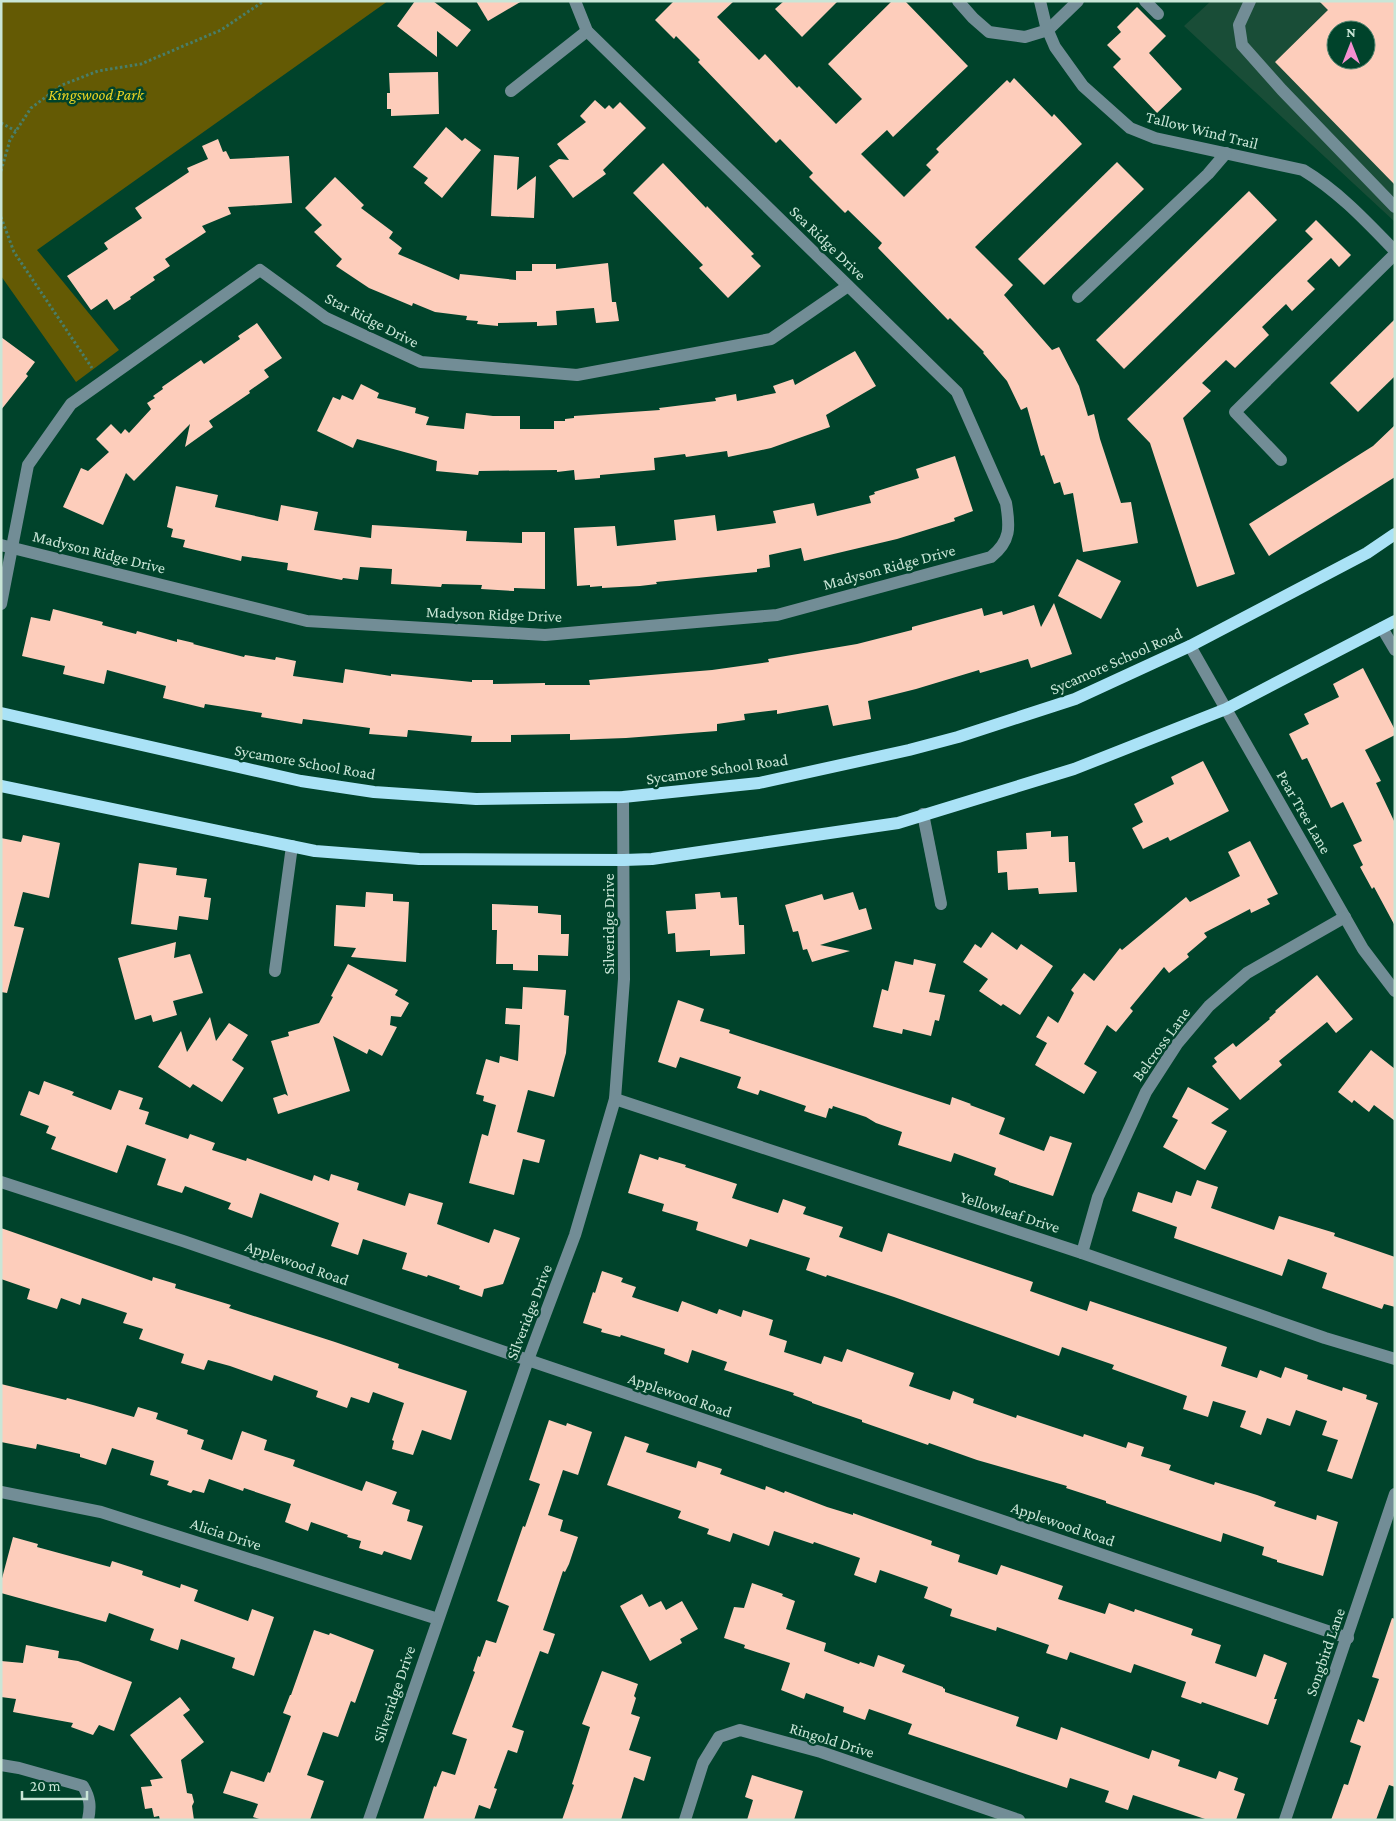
<svg xmlns="http://www.w3.org/2000/svg" width="1396" height="1821" viewBox="0 0 1396 1821" font-family="'Crimson Pro',serif">
<rect width="100%" height="100%" fill="#00432b"/>
<!-- built -->
<path fill="#194d37" fill-rule="evenodd" d="M1211 1H1395V222L1184 26ZM1336 30H1366V60H1336Z"/>
<!-- green -->
<polygon fill="#645a04" points="1,1 388,1 37,250 119,350 76,382 1,276"/>
<!-- building -->
<g fill="#fdcdbb" fill-rule="evenodd">
<polygon points="415,1 433,1 471,30 457,47 437,31 437,57 397,26"/>
<polygon points="476,1 522,1 488,21"/>
<polygon points="674,1 734,1 717,17 759,60 765,54 797,88 799,86 836,124 862,99 828,64 892,1 905,1 968,66 893,137 887,130 861,154 904,197 931,170 926,165 939,152 936,149 1007,80 1010,83 1014,78 1052,117 1054,114 1082,144 975,247 1013,285 1004,295 1052,350 1059,347 1079,386 1088,416 1094,414 1100,439 1121,503 1131,502 1138,543 1083,552 1073,493 1064,495 1060,482 1054,484 1044,455 1041,456 1027,407 1021,410 1007,381 983,353 984,352 950,318 948,320 878,248 882,243 848,210 845,213 809,177 813,173 780,139 776,143 698,62 700,60 676,36 674,39 655,20"/>
<polygon points="784,1 838,1 802,37 775,9"/>
<path d="M1319 1H1395V185L1275 62 1328 10ZM1336 30H1366V60H1336Z"/>
<polygon points="1137,7 1166,36 1149,53 1182,89 1157,113 1113,67 1121,59 1107,45 1121,32 1117,27"/>
<polygon points="438,72 439,114 391,116 391,109 387,109 387,93 390,93 389,73"/>
<polygon points="595,100 605,109 609,105 613,109 620,102 646,128 603,170 606,174 573,198 549,166 559,159 569,160 557,144 586,122 580,116"/>
<polygon points="446,127 462,141 465,138 481,150 442,198 424,183 428,178 413,167"/>
<polygon points="218,139 223,152 226,151 230,159 289,156 292,203 228,207 231,214 202,226 206,232 165,259 170,266 153,277 155,280 130,297 131,299 114,310 107,299 91,310 67,276 108,249 104,243 142,218 135,208 189,172 187,168 208,159 202,146"/>
<polygon points="494,155 519,157 517,190 536,176 534,218 491,216"/>
<polygon points="1117,162 1144,189 1044,285 1018,259"/>
<polygon points="663,163 706,208 707,206 754,254 751,256 761,266 728,298 699,268 703,265 633,193"/>
<polygon points="335,177 364,205 361,208 393,232 389,238 402,248 398,254 459,280 460,274 516,280 516,271 532,271 532,264 556,264 556,269 608,263 612,302 616,302 619,321 596,323 594,308 556,311 557,325 537,326 537,322 498,323 498,326 477,324 478,321 466,320 467,316 435,312 413,303 412,306 369,288 336,266 342,259 314,232 322,225 305,208"/>
<polygon points="1249,191 1277,220 1124,369 1096,340"/>
<polygon points="1316,220 1351,255 1339,267 1331,258 1307,281 1315,289 1292,311 1286,304 1262,327 1269,335 1235,368 1226,360 1202,383 1211,391 1183,418 1235,574 1197,587 1150,443 1127,419 1313,239 1305,231"/>
<polygon points="1395,319 1395,376 1358,412 1330,383"/>
<polygon points="257,323 282,358 264,370 269,377 249,391 250,393 209,421 213,427 185,447 190,424 134,481 126,473 103,525 63,507 81,468 88,471 109,452 96,439 111,424 121,434 125,429 129,433 151,409 147,403 155,398 153,396 163,389 162,387 201,360 204,364 240,339 238,336"/>
<polygon points="1,337 35,362 26,374 28,376 1,410"/>
<polygon points="855,351 876,386 826,415 830,427 771,448 728,457 727,451 686,457 685,454 654,458 655,470 600,475 600,478 575,480 574,470 557,472 557,470 479,471 478,475 436,471 437,461 357,439 353,448 317,431 333,397 340,400 342,395 353,400 361,384 379,393 377,398 416,408 415,413 429,417 426,425 464,429 466,413 493,416 520,416 520,429 554,429 554,421 565,421 565,419 574,418 574,416 660,410 659,408 716,401 715,398 736,394 737,401 776,393 773,386 793,379 795,385"/>
<polygon points="1395,425 1395,477 1269,556 1249,524 1373,446"/>
<polygon points="955,456 973,511 954,518 955,521 897,539 804,561 801,548 769,555 770,567 757,569 757,572 656,582 657,584 640,586 602,588 602,586 590,587 590,585 577,586 574,528 615,526 617,546 676,540 674,520 715,515 717,531 776,523 773,511 814,503 817,516 871,503 869,496 875,494 874,492 919,478 916,469"/>
<polygon points="176,486 218,495 215,507 278,521 281,505 318,512 314,530 371,538 372,525 467,531 466,541 522,543 522,532 545,532 545,589 514,588 514,591 481,589 482,585 442,584 441,587 391,584 392,569 360,567 358,580 343,578 342,580 287,570 288,563 242,556 241,561 183,547 185,540 171,537 173,529 167,527"/>
<polygon points="1077,559 1121,581 1101,619 1058,596"/>
<polygon points="1054,603 1072,654 1031,668 1028,659 980,673 979,670 916,689 868,701 871,719 833,726 828,705 777,714 777,710 744,714 745,720 717,724 717,731 626,738 570,740 570,734 511,735 511,742 471,742 472,736 408,730 407,737 369,734 370,728 303,719 302,724 261,717 262,713 205,704 204,708 163,698 166,686 107,670 104,684 63,674 65,666 22,656 31,617 50,621 53,609 103,622 102,625 136,634 137,631 177,642 177,639 194,643 193,644 244,657 245,655 275,660 276,657 296,661 293,676 343,683 345,669 391,676 391,674 472,682 472,680 493,680 493,684 545,683 545,685 590,685 589,680 712,670 769,662 768,659 857,644 912,630 912,627 982,608 984,616 1002,611 1003,615 1034,605 1041,627"/>
<polygon points="1363,668 1395,730 1395,735 1365,750 1381,781 1376,783 1395,823 1395,926 1374,887 1372,889 1360,867 1363,865 1353,845 1362,841 1343,802 1331,808 1307,758 1302,760 1289,734 1309,724 1304,714 1339,697 1333,684"/>
<polygon points="1203,761 1229,811 1170,841 1168,837 1143,849 1132,828 1143,822 1134,804 1174,784 1171,777"/>
<polygon points="1051,831 1051,837 1068,836 1069,862 1075,862 1077,892 1039,894 1038,888 1008,890 1007,872 998,873 997,851 1027,849 1026,833"/>
<polygon points="23,835 60,843 49,898 23,892 14,926 24,928 7,993 1,992 1,838 21,842"/>
<polygon points="1250,841 1278,894 1267,899 1270,904 1251,913 1250,909 1204,933 1207,937 1187,954 1189,957 1169,973 1164,967 1130,1008 1133,1011 1116,1032 1107,1025 1084,1064 1097,1072 1084,1094 1035,1065 1047,1043 1036,1037 1048,1016 1058,1023 1074,993 1071,990 1084,973 1094,981 1120,948 1122,950 1186,897 1190,902 1240,876 1228,852"/>
<polygon points="139,863 177,868 176,875 207,879 204,897 211,898 208,920 179,916 177,930 131,924"/>
<polygon points="366,892 393,894 393,901 409,902 406,962 351,957 356,948 334,946 336,905 365,907"/>
<polygon points="720,892 721,898 737,897 739,925 744,925 745,954 710,956 710,950 676,952 675,933 668,934 666,911 696,909 695,894"/>
<polygon points="853,892 859,910 866,908 872,929 820,945 850,951 812,962 807,949 803,950 798,931 793,932 785,905 822,894 824,900"/>
<polygon points="492,904 538,906 538,913 561,915 561,934 569,934 568,956 538,955 538,971 513,970 513,964 496,964 497,930 492,930"/>
<polygon points="992,932 1017,950 1021,944 1053,966 1020,1015 1003,1004 1001,1006 979,991 988,979 963,962 975,944 981,948"/>
<polygon points="176,942 174,958 190,954 203,993 173,1001 177,1015 153,1022 151,1015 135,1020 118,958"/>
<polygon points="914,959 936,964 929,992 945,995 939,1021 935,1020 931,1036 903,1029 902,1034 873,1027 882,989 888,991 895,961 913,965"/>
<polygon points="348,964 398,990 395,995 409,1003 401,1017 391,1016 390,1025 397,1027 382,1056 369,1049 367,1054 333,1036 350,1091 278,1114 273,1098 285,1094 288,1096 271,1041 289,1036 288,1032 319,1023 333,997 331,996"/>
<polygon points="1317,975 1353,1019 1336,1033 1327,1022 1279,1061 1282,1065 1240,1100 1212,1066 1217,1062 1214,1058 1233,1043 1236,1047 1270,1019 1269,1018 1276,1012 1275,1011"/>
<polygon points="523,987 566,990 564,1015 569,1016 566,1053 554,1097 528,1090 517,1132 545,1140 539,1163 523,1159 514,1195 469,1183 482,1134 488,1136 496,1105 483,1101 484,1096 476,1094 486,1059 499,1063 500,1056 518,1061 520,1025 505,1024 506,1008 522,1009"/>
<polygon points="678,1000 704,1009 700,1021 730,1030 729,1033 950,1105 952,1097 971,1104 970,1105 1005,1118 999,1134 1044,1151 1050,1136 1072,1143 1053,1196 1009,1182 1009,1181 994,1175 996,1168 954,1153 951,1162 898,1145 902,1132 876,1123 866,1117 833,1106 832,1109 829,1108 826,1118 804,1111 806,1106 760,1090 758,1095 737,1088 741,1077 680,1057 676,1068 658,1062"/>
<polygon points="210,1017 216,1041 229,1023 248,1035 232,1060 244,1068 222,1102 193,1084 190,1088 158,1067 181,1031 187,1052"/>
<polygon points="1371,1050 1395,1069 1395,1121 1374,1105 1369,1112 1354,1100 1352,1103 1338,1092"/>
<polygon points="44,1081 74,1092 72,1095 111,1110 119,1090 143,1098 139,1109 149,1112 145,1124 188,1139 190,1134 215,1143 212,1150 246,1161 247,1158 312,1181 314,1175 329,1181 331,1174 359,1183 357,1190 405,1206 409,1193 443,1203 437,1224 489,1243 494,1229 520,1238 503,1284 484,1289 482,1297 459,1289 460,1286 428,1275 427,1277 402,1269 407,1253 363,1239 358,1255 331,1246 339,1223 260,1193 252,1218 228,1209 231,1203 185,1186 182,1193 157,1185 166,1159 127,1145 117,1173 51,1149 56,1137 46,1133 49,1126 20,1115 29,1091 39,1095"/>
<polygon points="1188,1087 1229,1109 1211,1123 1227,1131 1205,1170 1163,1147 1178,1120 1172,1117"/>
<polygon points="640,1154 658,1160 659,1157 686,1165 685,1167 737,1184 732,1198 778,1213 783,1199 806,1207 803,1214 843,1227 839,1237 882,1252 888,1233 1033,1282 1030,1291 1087,1311 1090,1301 1227,1347 1221,1366 1257,1378 1260,1370 1281,1378 1285,1367 1308,1375 1307,1379 1342,1391 1343,1387 1367,1395 1366,1399 1378,1403 1352,1479 1327,1471 1338,1440 1322,1435 1327,1421 1296,1410 1290,1426 1267,1418 1261,1435 1240,1427 1246,1411 1213,1401 1208,1417 1183,1409 1187,1396 1112,1369 1114,1365 1062,1347 1059,1356 894,1297 827,1275 826,1277 806,1270 810,1258 750,1239 747,1247 696,1230 698,1222 662,1211 664,1204 628,1193"/>
<polygon points="1197,1180 1218,1187 1211,1208 1274,1230 1279,1216 1335,1233 1334,1236 1395,1257 1395,1307 1384,1304 1382,1309 1322,1288 1327,1273 1288,1259 1282,1276 1174,1238 1177,1227 1132,1211 1138,1192 1172,1203 1176,1191 1191,1196"/>
<polygon points="1,1228 152,1281 153,1277 176,1284 175,1288 231,1305 229,1308 335,1342 399,1364 398,1368 467,1391 451,1440 422,1430 413,1455 392,1449 394,1441 392,1440 404,1403 373,1392 369,1403 351,1397 347,1408 316,1397 318,1391 274,1375 272,1381 230,1366 208,1360 204,1370 181,1363 184,1354 139,1339 143,1329 123,1323 127,1313 82,1298 80,1305 61,1298 57,1309 27,1299 30,1289 1,1279"/>
<polygon points="602,1271 623,1278 621,1282 636,1287 632,1297 678,1312 682,1301 717,1314 719,1309 741,1317 743,1310 773,1320 769,1335 787,1341 784,1352 821,1364 824,1356 842,1362 847,1349 914,1373 909,1386 950,1400 953,1391 974,1399 973,1403 1016,1418 1017,1415 1083,1437 1084,1434 1126,1448 1128,1442 1144,1447 1141,1456 1171,1465 1169,1470 1214,1485 1215,1482 1257,1495 1276,1502 1274,1506 1316,1520 1317,1515 1338,1522 1323,1576 1277,1562 1277,1560 1262,1555 1264,1547 1223,1533 1221,1542 1106,1503 1106,1501 1066,1488 1067,1486 977,1460 929,1443 928,1445 862,1422 862,1420 812,1403 812,1402 793,1395 794,1393 724,1370 727,1362 692,1350 688,1363 664,1354 665,1349 621,1335 620,1337 601,1332 602,1329 583,1323 593,1292 595,1293"/>
<polygon points="1,1384 66,1400 67,1398 93,1405 134,1417 138,1407 158,1413 156,1419 188,1430 187,1434 204,1440 201,1449 232,1460 242,1431 267,1440 264,1450 295,1460 293,1466 362,1491 366,1481 397,1492 392,1504 410,1510 407,1521 423,1526 411,1560 384,1551 382,1555 359,1548 361,1541 347,1537 348,1535 311,1522 308,1531 285,1522 291,1504 244,1488 243,1491 209,1479 204,1493 193,1490 191,1493 167,1485 169,1481 150,1475 154,1461 112,1448 106,1465 80,1457 80,1454 37,1444 36,1449 1,1442"/>
<polygon points="549,1420 566,1426 567,1423 592,1432 578,1475 563,1470 548,1515 563,1520 560,1531 578,1537 569,1564 565,1572 563,1571 543,1630 555,1634 548,1654 540,1651 512,1727 524,1731 517,1753 508,1750 494,1788 497,1789 490,1809 479,1805 474,1820 423,1820 434,1786 436,1787 442,1771 455,1775 467,1739 452,1734 475,1672 473,1671 478,1656 480,1657 486,1640 496,1643 509,1606 497,1601 523,1526 525,1527 540,1484 529,1480"/>
<polygon points="625,1436 649,1444 646,1452 696,1468 698,1461 722,1469 720,1474 765,1490 766,1486 784,1493 785,1491 827,1507 853,1515 853,1513 932,1541 931,1545 960,1555 958,1562 997,1575 1001,1565 1063,1586 1058,1599 1105,1614 1109,1603 1134,1612 1135,1609 1193,1629 1191,1635 1221,1645 1215,1663 1256,1677 1264,1654 1287,1663 1274,1699 1277,1699 1268,1725 1202,1702 1201,1704 1181,1697 1186,1682 1134,1664 1131,1673 1070,1652 1067,1660 1046,1653 1049,1645 997,1627 996,1631 950,1616 952,1609 924,1598 928,1587 880,1570 876,1583 854,1575 860,1558 814,1542 813,1544 774,1531 769,1546 733,1533 730,1542 707,1534 709,1529 678,1518 681,1511 607,1485"/>
<polygon points="13,1537 38,1544 37,1547 110,1567 112,1561 143,1571 142,1575 180,1588 181,1584 198,1590 194,1601 248,1621 252,1609 274,1617 254,1676 232,1668 235,1658 181,1639 178,1650 150,1640 154,1629 109,1613 106,1622 1,1593 1,1582"/>
<polygon points="752,1583 783,1594 782,1596 795,1601 786,1629 826,1643 824,1651 859,1664 860,1662 874,1667 878,1655 905,1665 902,1672 943,1687 943,1688 945,1689 945,1692 1019,1717 1016,1726 1057,1740 1061,1727 1149,1759 1152,1750 1180,1760 1178,1766 1216,1779 1219,1771 1238,1778 1234,1790 1245,1794 1236,1820 1208,1820 1133,1795 1128,1810 1105,1802 1109,1791 1070,1778 1067,1788 908,1734 912,1724 869,1709 865,1720 843,1712 844,1707 806,1693 804,1699 781,1690 790,1663 744,1648 745,1645 724,1638 734,1607 744,1608"/>
<polygon points="642,1594 649,1607 661,1601 666,1610 682,1601 698,1629 680,1639 682,1643 650,1661 620,1606"/>
<polygon points="1392,1618 1395,1619 1395,1787 1389,1785 1376,1820 1331,1820 1344,1784 1348,1785 1361,1746 1350,1742 1358,1719 1364,1722 1379,1679 1372,1677"/>
<polygon points="314,1630 329,1635 330,1633 374,1650 355,1703 351,1701 338,1737 323,1732 307,1775 324,1781 310,1820 262,1820 253,1817 258,1804 223,1793 231,1771 264,1782 268,1772 270,1773 291,1716 283,1713 290,1695 291,1695"/>
<polygon points="26,1645 59,1651 58,1658 78,1661 132,1682 114,1731 99,1725 93,1735 71,1727 73,1723 13,1712 16,1699 1,1697 1,1661 23,1663"/>
<polygon points="602,1671 638,1684 634,1696 636,1698 631,1714 640,1717 629,1750 651,1757 644,1781 634,1777 621,1820 562,1820 574,1785 572,1784 590,1727 582,1724"/>
<polygon points="180,1697 190,1710 183,1715 204,1742 181,1760 187,1793 192,1794 194,1802 192,1806 194,1820 160,1820 159,1816 154,1817 152,1808 145,1809 141,1787 152,1786 150,1780 163,1778 130,1735"/>
<polygon points="752,1775 803,1791 794,1820 747,1820 753,1800 745,1797"/>
</g>
<g fill="none" stroke-linecap="round" stroke-linejoin="round">
<!-- path -->
<g stroke="#497e69" stroke-width="3" stroke-dasharray="2.5 2.5" stroke-linecap="butt">
<polyline points="1,123 16,131"/>
<polyline points="1,171 10,140 31,108 62,85 98,71 141,64 221,30 264,1"/>
<polyline points="1,217 14,252 92,368"/>
</g>
<!-- minor -->
<g stroke="#728d96" stroke-width="12">
<polyline points="958,1 973,18 989,32 1025,37 1048,30 1078,1"/>
<path d="M1040 1 1046 26 1055 47 1083 86 1130 128 1155 138 1303 170C1338 191 1366 221 1395 251"/>
<polyline points="1145,1 1158,14"/>
<polyline points="1250,1 1239,25 1242,45 1282,90 1395,207"/>
<polyline points="511,91 587,31"/>
<polyline points="1078,297 1208,174 1226,153"/>
<polyline points="1281,460 1235,412 1395,254"/>
<path d="M1 545 307 621 545 635 777 615 991 557C1011 541 1010 527 1006 503L957 392 587 31 575 1"/>
<polyline points="1,604 28,465 71,404 260,270 326,318 421,362 577,375 771,339 848,286"/>
<polyline points="1382,628 1395,650"/>
<polyline points="1190,646 1363,949 1395,991"/>
<polyline points="923,814 941,904"/>
<polyline points="275,971 292,846"/>
<polyline points="615,1099 1082,1253 1325,1338 1395,1359"/>
<polyline points="1,1182 183,1241 528,1360 1348,1638"/>
<polyline points="1082,1253 1098,1197 1146,1092 1177,1044 1209,1006 1247,973 1345,917"/>
<polyline points="1,1492 101,1512 438,1619"/>
<path d="M1 1765 19 1768 83 1786C90 1798 91 1806 88 1820"/>
<polyline points="369,1820 528,1360 575,1235 615,1099 624,979 623,797"/>
<polyline points="685,1820 703,1763 719,1737 740,1730 821,1752 1019,1820"/>
<polyline points="1285,1820 1395,1494"/>
</g>
<!-- major -->
<g stroke="#aae2f6" stroke-width="12">
<polyline points="1,713 301,781 374,792 476,799 623,797 759,783 909,750 958,737 1075,699 1190,646 1367,553 1395,534"/>
<polyline points="1,786 315,851 419,859 624,860 652,859 898,823 1074,769 1226,709 1395,621"/>
</g>
</g>
<g text-anchor="middle" dominant-baseline="central" stroke-width="5" stroke-linejoin="round" paint-order="stroke">
<!-- park labels -->
<g font-size="16" font-style="italic" fill="#e9d423" stroke="#00432b">
<text x="96" y="94">Kingswood Park</text>
</g>
<!-- street labels -->
<g font-size="16" fill="#c9e6d7" stroke="#00432b">
<text transform="translate(1202 130) rotate(14)">Tallow Wind Trail</text>
<text transform="translate(828 243) rotate(44)">Sea Ridge Drive</text>
<text transform="translate(372 320) rotate(27)">Star Ridge Drive</text>
<text transform="translate(99 552) rotate(14)">Madyson Ridge Drive</text>
<text transform="translate(889 567) rotate(-15)">Madyson Ridge Drive</text>
<text transform="translate(494 614) rotate(2)">Madyson Ridge Drive</text>
<text transform="translate(1116 661) rotate(-24)">Sycamore School Road</text>
<text transform="translate(305 762) rotate(10)">Sycamore School Road</text>
<text transform="translate(717 769) rotate(-8)">Sycamore School Road</text>
<text transform="translate(1304 812) rotate(60)">Pear Tree Lane</text>
<text transform="translate(608 924) rotate(-90)">Silveridge Drive</text>
<text transform="translate(1161 1044) rotate(-54)">Belcross Lane</text>
<text transform="translate(1010 1212) rotate(18)">Yellowleaf Drive</text>
<text transform="translate(297 1263) rotate(19)">Applewood Road</text>
<text transform="translate(529 1312) rotate(-69)">Silveridge Drive</text>
<text transform="translate(680 1395) rotate(19)">Applewood Road</text>
<text transform="translate(1063 1524) rotate(19)">Applewood Road</text>
<text transform="translate(226 1534) rotate(18)">Alicia Drive</text>
<text transform="translate(1325 1652) rotate(-71)">Songbird Lane</text>
<text transform="translate(394 1694) rotate(-71)">Silveridge Drive</text>
<text transform="translate(832 1740) rotate(17)">Ringold Drive</text>
</g>
</g>
<!-- border -->
<rect width="1396" height="1821" fill="none" stroke="#c9e6d7" stroke-width="5"/>
<!-- north arrow -->
<g transform="translate(1351 45)"><circle r="24" fill="#00432b" stroke="#508470"/>
<path d="M0-4L9 19L0 12L-9 19Z" fill="#f590d1"/>
<text y="-8" font-size="14" font-weight="bold" text-anchor="middle" fill="#c9e6d7">N</text>
</g>
<!-- scale -->
<path d="M22 1791v8h65v-8" fill="none" stroke="#c9e6d7" stroke-width="2.5"/>
<text x="30" y="1791" font-size="15" fill="#c9e6d7" stroke="#00432b" stroke-width="4" paint-order="stroke">20 m</text>
</svg>
